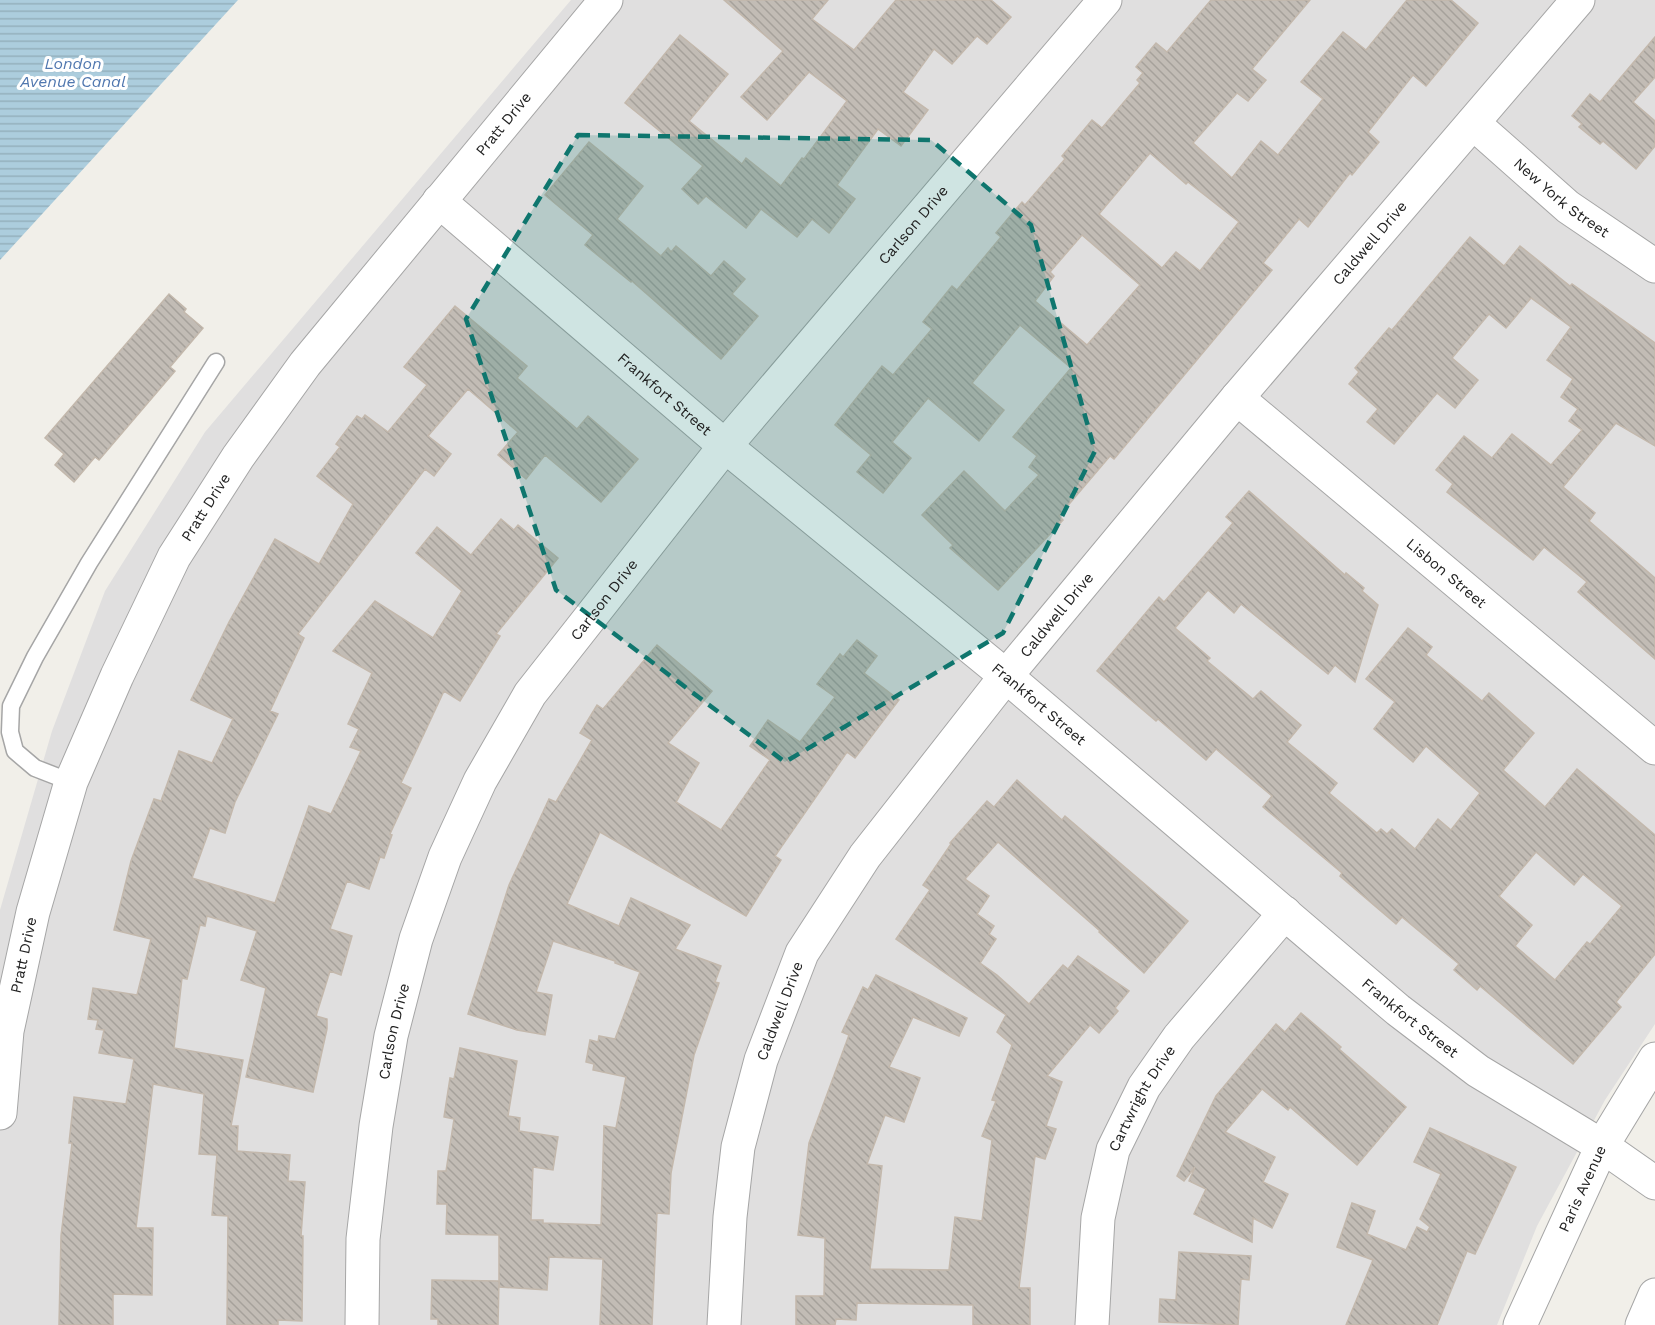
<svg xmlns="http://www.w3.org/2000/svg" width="1655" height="1325" viewBox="0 0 1655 1325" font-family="'Work Sans',sans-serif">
<defs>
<pattern id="water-rules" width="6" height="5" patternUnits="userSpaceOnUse" patternTransform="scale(1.5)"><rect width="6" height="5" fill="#accddd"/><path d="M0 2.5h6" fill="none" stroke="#94b0bd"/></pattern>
<pattern id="building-back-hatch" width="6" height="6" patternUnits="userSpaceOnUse" patternTransform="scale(1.5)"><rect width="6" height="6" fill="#c2bcb5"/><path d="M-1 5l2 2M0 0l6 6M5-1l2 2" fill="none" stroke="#a6a19b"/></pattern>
</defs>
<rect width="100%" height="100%" fill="#f1efe9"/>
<!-- residential -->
<polygon fill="#e0dfdf" points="571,0 1655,0 1655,1024 1605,1100 1537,1226 1497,1325 0,1325 0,910 52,731 105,591 205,432"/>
<!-- water -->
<polygon fill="url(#water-rules)" points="0,0 238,0 0,260"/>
<!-- building -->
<g fill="url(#building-back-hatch)" stroke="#c3b8ac" stroke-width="1.5" fill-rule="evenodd">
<polygon points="724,0 828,0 812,19 854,50 896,0 991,0 1011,17 987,44 977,36 952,64 934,49 903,92 928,110 901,146 878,129 837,185 855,199 829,233 812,219 797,237 761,209 746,228 706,196 698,204 682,189 703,166 625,103 680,35 728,74 689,121 742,164 746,158 781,186 802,158 804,159 847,101 809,72 767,120 741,97 783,51"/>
<path d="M1211 0H1310L1252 69 1266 80 1248 101 1237 93 1193 143 1232 178 1261 141 1278 155 1323 99 1301 82 1343 32 1366 50 1407 0H1451L1478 23 1426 86 1413 75 1368 132 1379 142 1352 175 1350 173 1308 227 1299 219 1263 263 1272 270 1114 459 1110 456 1059 516 1063 520 998 590 950 548 953 545 922 515 964 471 1005 511 1039 475 1029 467 1037 456 1013 437 1071 368 1020 325 972 383 1004 410 979 441 928 398 892 442 911 458 883 493 857 472 871 455 835 425 882 366 893 375 932 329 923 322 952 286 957 290 1001 237 996 233 1022 202 1025 205 1065 159 1062 156 1092 120 1102 128 1140 83 1137 80 1143 73 1136 67 1156 43 1167 52ZM1150 153 1186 184 1188 182 1239 222 1200 271 1176 252 1162 268 1099 214ZM1082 235 1140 285 1087 345 1035 301 1054 276 1050 272Z"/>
<polygon points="1655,37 1655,77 1633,102 1655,121 1655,146 1636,169 1603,141 1600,144 1579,127 1582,124 1572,116 1590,94 1600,102"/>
<polygon points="589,142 643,186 617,219 661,256 668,248 671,252 676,246 711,276 724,261 745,279 732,294 758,316 721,359 632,281 631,282 585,245 593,235 545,195"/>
<polygon points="1470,237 1504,266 1520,246 1570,286 1572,284 1655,343 1655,446 1616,423 1563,487 1595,513 1589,521 1655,578 1655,659 1578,592 1587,582 1544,547 1533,560 1447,492 1453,484 1436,470 1464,436 1492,458 1512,434 1551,465 1582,430 1569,421 1578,409 1561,397 1573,379 1547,360 1571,327 1531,298 1506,328 1489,314 1452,358 1478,380 1455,408 1437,393 1394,444 1367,422 1378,409 1349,384 1359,372 1355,368 1389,328 1392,330"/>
<polygon points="169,294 186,309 184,312 203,328 170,367 175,371 99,460 95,457 74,482 55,465 64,454 45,438"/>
<polygon points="455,306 527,366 517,378 577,429 588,416 638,459 601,502 545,455 526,479 498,455 518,432 468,389 428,436 451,454 434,476 425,469 298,634 304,638 270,711 278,714 235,802 225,833 210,828 192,878 275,903 309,806 331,814 361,751 350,747 359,729 348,724 372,673 333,651 375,601 433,638 462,591 416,553 437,527 471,555 501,519 514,530 518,525 558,558 496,634 500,636 460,701 444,691 401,783 411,788 390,834 392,835 384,858 380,857 369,889 347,881 330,929 352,936 341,975 330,971 316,1016 327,1019 327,1029 313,1092 246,1077 266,988 241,980 257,931 207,916 205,926 200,925 187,979 182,978 174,1048 243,1060 231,1126 238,1126 237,1151 290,1155 288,1181 305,1182 301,1236 303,1236 302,1321 278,1320 278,1325 227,1325 228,1216 212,1215 217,1155 199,1154 204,1094 153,1084 136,1228 153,1228 152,1295 113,1294 113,1325 59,1325 61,1236 72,1143 69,1143 74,1097 126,1104 134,1059 99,1053 104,1030 96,1029 98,1020 88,1019 93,988 137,995 151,939 114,930 131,861 154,799 161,801 179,751 212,763 233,719 191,700 229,622 275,539 319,564 353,504 317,476 340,447 336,444 357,416 362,419 365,415 388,432 427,385 404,367"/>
<path d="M1249 491 1345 575 1346 573 1364 588 1362 591 1378 605 1355 682 1335 665 1328 674 1241 604 1234 613 1208 590 1175 628 1210 658 1207 661 1253 699 1261 691 1301 725 1287 742 1337 783 1329 793 1377 833 1381 829 1387 834 1392 829 1415 849 1438 819 1451 830 1480 793 1426 746 1413 762 1374 729 1395 702 1366 679 1408 628 1432 647 1426 655 1482 701 1489 693 1534 733 1503 770 1545 807 1577 769 1655 835V954L1616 1002 1621 1007 1573 1064 1480 986 1477 990 1454 970 1459 964 1402 917 1396 924 1340 876 1342 873 1263 807 1272 796 1216 749 1206 760 1158 719 1156 721 1097 671 1159 597 1164 602 1233 523 1226 517ZM1536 852 1574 885 1583 874 1622 906 1590 944 1587 942 1555 980 1515 946 1532 925 1499 896Z"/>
<polygon points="857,640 877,656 864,673 899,700 855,758 847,752 775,856 781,860 746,916 600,832 567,904 619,926 631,898 690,925 675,949 721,966 715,982 719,983 694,1055 671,1173 669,1214 657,1213 652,1325 600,1325 603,1259 549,1257 547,1290 499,1287 499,1235 446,1234 447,1204 437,1204 438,1171 446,1171 454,1119 444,1117 450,1078 454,1079 460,1048 517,1061 508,1116 520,1118 519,1131 558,1137 553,1170 533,1167 531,1220 543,1220 543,1223 601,1225 604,1126 616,1128 626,1077 593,1070 594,1064 586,1062 590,1040 598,1042 599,1036 615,1039 640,972 615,963 615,961 553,941 536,992 552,995 545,1035 517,1030 468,1014 509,885 549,799 556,802 592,740 580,733 597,705 603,709 657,645 712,691 668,743 699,763 676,802 721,830 770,760 750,746 768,720 800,742 835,697 817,684 840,654 843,657"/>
<polygon points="1017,780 1062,820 1065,816 1188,921 1144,973 1099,932 1100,931 998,842 965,879 989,896 977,914 994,926 989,934 996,939 980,963 997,975 1029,1004 1063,965 1068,969 1078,956 1129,991 1115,1008 1118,1011 1099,1033 1090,1025 1047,1076 1062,1082 1046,1126 1056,1129 1045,1159 1035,1156 1019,1288 1030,1288 1030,1325 973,1325 973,1305 857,1303 856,1320 836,1319 835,1325 796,1325 796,1296 824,1296 825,1238 798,1235 809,1143 849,1035 842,1032 863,987 868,990 876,975 967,1018 959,1036 913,1017 889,1067 920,1078 904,1122 885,1115 867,1164 882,1166 870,1269 949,1270 955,1217 982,1221 992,1140 982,1136 996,1101 992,1100 1012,1045 997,1032 1006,1015 896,939 930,890 923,885 951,844 950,843 987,801 994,807"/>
<polygon points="1301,1013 1341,1047 1339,1049 1406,1107 1357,1165 1290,1107 1288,1110 1262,1089 1225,1132 1275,1157 1263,1182 1288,1194 1272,1228 1253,1218 1252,1242 1194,1214 1206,1189 1189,1181 1195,1167 1184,1181 1177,1176 1216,1096 1276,1024 1285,1032"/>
<polygon points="1430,1128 1516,1167 1475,1254 1467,1251 1437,1325 1346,1325 1373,1260 1337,1247 1352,1203 1375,1211 1367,1234 1406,1250 1417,1227 1427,1232 1430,1227 1420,1219 1441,1174 1414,1162"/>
<polygon points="1179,1252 1251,1256 1249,1280 1241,1279 1238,1325 1159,1322 1160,1299 1176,1300"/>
<polygon points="432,1280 499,1281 498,1325 438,1325 438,1319 431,1319"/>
</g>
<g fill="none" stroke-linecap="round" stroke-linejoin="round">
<!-- service casing -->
<g stroke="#a6a6a6" stroke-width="19">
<polyline id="service" points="71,782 35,768 15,751 10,732 11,706 35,657 89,563 216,362"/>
</g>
<!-- minor casing -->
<g stroke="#a6a6a6" stroke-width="35">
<g id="minor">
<path id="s1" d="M1473 123 1568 207 1655 266"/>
<path id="s2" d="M439 201 725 446 1006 676 1398 1010 1478 1071 1602 1146 1655 1183"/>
<path id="s3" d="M1237 398 1655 748"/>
<path id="s4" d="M0 1113 7 1031 33 912 71 782 117 676 174 557 238 457 305 364 606 0"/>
<path id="s5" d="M362 1325 363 1239 376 1126 391 1036 416 939 445 857 480 781 530 694 725 446 1105 0"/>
<path id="s6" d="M724 1325 730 1217 738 1147 761 1060 802 953 865 856 1006 676 1237 398 1578 0"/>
<path id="s7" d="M1092 1325 1098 1218 1113 1150 1144 1087 1179 1037 1285 913"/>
</g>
</g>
<!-- tertiary casing -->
<g stroke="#a6a6a6" stroke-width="35">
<g id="tertiary">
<path id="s8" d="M1520 1325 1602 1146 1655 1059"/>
<polyline points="1642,1325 1655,1295"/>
</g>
</g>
<!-- service -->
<use href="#service" stroke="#fff" stroke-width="16"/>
<!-- minor -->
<use href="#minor" stroke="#fff" stroke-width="33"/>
<!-- tertiary -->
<use href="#tertiary" stroke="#fff" stroke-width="33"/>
</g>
<!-- marked area -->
<path fill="#0f766e" fill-opacity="0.2" stroke="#0f766e" stroke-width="4.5" stroke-dasharray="12 8" stroke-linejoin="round" d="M578 135 931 140 1031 225 1095 451 1003 633 785 762 556 590 466 319Z"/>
<g text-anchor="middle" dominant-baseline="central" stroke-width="6" stroke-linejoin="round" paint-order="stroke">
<!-- street labels -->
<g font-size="15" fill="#222" stroke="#fff">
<text stroke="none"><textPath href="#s4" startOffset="1132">Pratt Drive</textPath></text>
<text stroke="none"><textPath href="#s1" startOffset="116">New York Street</textPath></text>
<text stroke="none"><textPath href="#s5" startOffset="1268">Carlson Drive</textPath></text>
<text stroke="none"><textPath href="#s6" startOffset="1293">Caldwell Drive</textPath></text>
<text stroke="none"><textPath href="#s2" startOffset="297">Frankfort Street</textPath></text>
<text stroke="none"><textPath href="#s4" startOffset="646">Pratt Drive</textPath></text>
<text stroke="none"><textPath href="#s3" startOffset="273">Lisbon Street</textPath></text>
<text stroke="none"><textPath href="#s5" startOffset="782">Carlson Drive</textPath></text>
<text stroke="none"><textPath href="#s6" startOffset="807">Caldwell Drive</textPath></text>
<text stroke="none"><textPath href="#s2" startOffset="783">Frankfort Street</textPath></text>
<text stroke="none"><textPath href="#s4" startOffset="160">Pratt Drive</textPath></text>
<text stroke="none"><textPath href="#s6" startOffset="321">Caldwell Drive</textPath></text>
<text stroke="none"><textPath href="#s2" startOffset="1269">Frankfort Street</textPath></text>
<text stroke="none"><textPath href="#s5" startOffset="296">Carlson Drive</textPath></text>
<text stroke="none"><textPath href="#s7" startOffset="236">Cartwright Drive</textPath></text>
<text stroke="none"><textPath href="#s8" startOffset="150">Paris Avenue</textPath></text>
</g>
<!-- water labels -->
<g font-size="16" font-style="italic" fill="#5077af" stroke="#fff">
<text x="73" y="63">London<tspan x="73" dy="18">Avenue Canal</tspan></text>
</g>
</g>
</svg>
